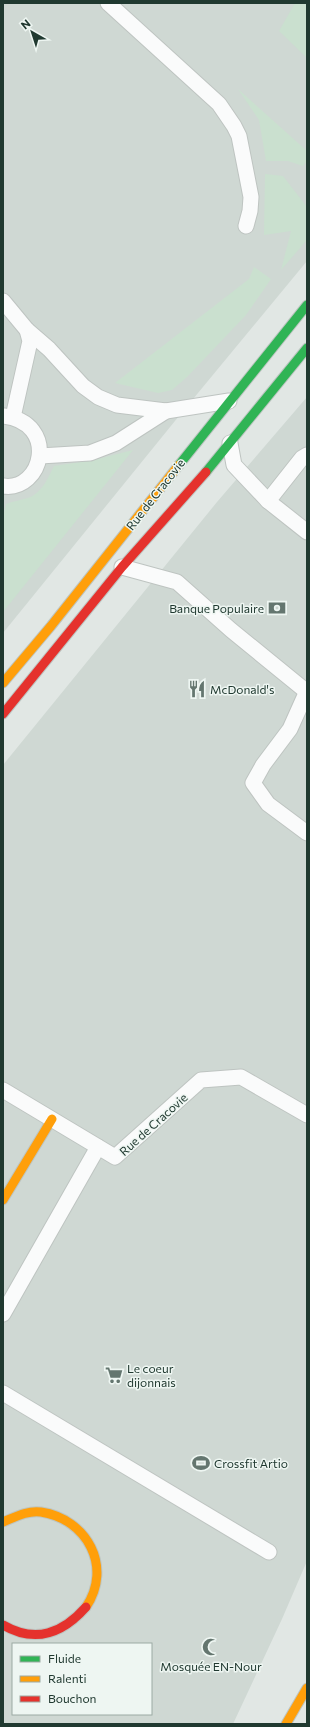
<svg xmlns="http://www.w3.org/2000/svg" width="310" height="1727" viewBox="0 0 310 1727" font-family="Commissioner,sans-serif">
<rect width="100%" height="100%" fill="#e1e7e4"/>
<!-- built -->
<g fill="#cfd8d3" fill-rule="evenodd">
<polygon points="3,3 307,3 307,261 179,416 3,633"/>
<path d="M307 397V1561L282 1619 233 1724H3V765L217 502ZM13 1644H151V1714H13Z"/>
</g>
<!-- green -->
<g fill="#cae0cf">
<polygon points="295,3 307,3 307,58 279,31"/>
<polygon points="238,89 307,151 307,161 303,166 288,161 266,161 259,120"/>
<polygon points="265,174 283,176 307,207 307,240 281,270 291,231 264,235"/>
<polygon points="254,267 271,279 246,315 187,377 172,390 158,393 115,383 249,279"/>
<path d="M133 450 3 612V518L6 504C14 501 21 500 28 498 42 493 48 478 54 466L94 460Z"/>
</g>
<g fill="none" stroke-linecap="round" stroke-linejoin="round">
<!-- lane casing -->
<g stroke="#bec4c1" stroke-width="17">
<g id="lane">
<polyline points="108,3 219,104 234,126 239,136 251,197 250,211 246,226"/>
<polyline points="3,301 27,330 30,341 13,417"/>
<polyline points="27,330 49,349 83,386 98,397 117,405 166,411 229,401"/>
<polyline points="230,443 234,465 268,501 307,532"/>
<polyline points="40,456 90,453 116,443 166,411"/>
<path d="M3 486C43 492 59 423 4 416"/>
<polyline points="268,501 302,458 307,455"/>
<polyline points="122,567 177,582 231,630 307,692"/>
<polyline points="307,691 290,729 263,765 253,783 268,804 307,833"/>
<polyline points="3,1090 115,1157 201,1080 241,1077 307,1115"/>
<polyline points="3,1314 98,1147"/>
<polyline points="3,1393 269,1552"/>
</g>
</g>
<!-- fast casing -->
<g stroke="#bdc5c1" stroke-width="11">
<g id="fast">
<polyline points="179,465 307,305"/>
<polyline points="206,472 307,348"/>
</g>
</g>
<!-- slow casing -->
<g stroke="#bdc5c1" stroke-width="11">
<g id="slow">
<polyline points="3,683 51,626 179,465"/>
<polyline points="3,1200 52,1119"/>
<path d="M3 1522C15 1517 28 1510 41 1512 87 1519 113 1567 86 1607"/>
<polyline points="286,1724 307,1688"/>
</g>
</g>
<!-- jam casing -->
<g stroke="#bdc5c1" stroke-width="11">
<g id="jam">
<polyline points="3,714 122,567 206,472"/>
<path d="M3 1625C36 1644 63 1633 86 1607"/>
</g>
</g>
<!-- lane -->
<use href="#lane" stroke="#fafbfb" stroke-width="15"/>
<!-- fast -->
<use href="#fast" stroke="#30b455" stroke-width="9"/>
<!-- slow -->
<use href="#slow" stroke="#ff9f0a" stroke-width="9"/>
<!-- jam -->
<use href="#jam" stroke="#e5322d" stroke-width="9"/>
</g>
<!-- icons -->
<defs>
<g id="bank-bare" transform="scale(1.38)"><path d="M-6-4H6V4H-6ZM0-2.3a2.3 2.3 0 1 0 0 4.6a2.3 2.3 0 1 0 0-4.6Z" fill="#64766f" stroke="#eef6f2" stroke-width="2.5" paint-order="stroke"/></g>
<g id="restaurant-bare" transform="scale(1.38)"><path d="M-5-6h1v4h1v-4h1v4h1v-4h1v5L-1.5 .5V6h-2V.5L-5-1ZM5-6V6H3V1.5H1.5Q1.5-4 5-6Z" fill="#64766f" stroke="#eef6f2" stroke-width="2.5" paint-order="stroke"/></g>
<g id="supermarket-bare" transform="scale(1.38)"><path d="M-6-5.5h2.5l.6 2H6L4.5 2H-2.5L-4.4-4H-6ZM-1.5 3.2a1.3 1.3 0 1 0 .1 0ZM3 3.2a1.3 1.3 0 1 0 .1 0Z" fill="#64766f" stroke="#eef6f2" stroke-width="2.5" paint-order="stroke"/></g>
<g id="stadium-bare" transform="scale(1.38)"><path d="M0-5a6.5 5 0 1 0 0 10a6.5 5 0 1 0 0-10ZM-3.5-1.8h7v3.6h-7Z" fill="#64766f" stroke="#eef6f2" stroke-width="2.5" paint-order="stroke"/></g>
<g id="mosque-bare" transform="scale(1.38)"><path d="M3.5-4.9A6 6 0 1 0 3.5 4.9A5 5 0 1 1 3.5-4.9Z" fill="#64766f" stroke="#eef6f2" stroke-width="2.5" paint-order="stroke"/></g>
</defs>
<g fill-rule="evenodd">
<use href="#bank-bare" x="277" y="608"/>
<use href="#restaurant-bare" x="197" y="689"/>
<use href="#supermarket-bare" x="114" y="1375"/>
<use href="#stadium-bare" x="201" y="1463"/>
<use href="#mosque-bare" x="211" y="1647"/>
</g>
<g text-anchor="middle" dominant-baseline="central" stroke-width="3" stroke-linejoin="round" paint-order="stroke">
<!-- street labels -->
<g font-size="12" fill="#203930" stroke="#eef6f2">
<text transform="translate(155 494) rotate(-52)">Rue de Cracovie</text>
<text transform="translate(153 1124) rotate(-42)">Rue de Cracovie</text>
</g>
<!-- poi labels -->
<g font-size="12" fill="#203930" stroke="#eef6f2" text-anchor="start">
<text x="264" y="608" text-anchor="end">Banque Populaire</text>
<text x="210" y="689">McDonald's</text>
<text x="127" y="1368">Le coeur<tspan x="127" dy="14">dijonnais</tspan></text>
<text x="214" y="1463">Crossfit Artio</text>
<text x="211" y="1666" text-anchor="middle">Mosquée EN-Nour</text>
</g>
</g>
<!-- border -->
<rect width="310" height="1727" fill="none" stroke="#203930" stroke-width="8"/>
<!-- legend -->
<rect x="12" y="1643" width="140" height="72" fill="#eef6f2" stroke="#9caaa4"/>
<rect x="20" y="1656" width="20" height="6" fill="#30b455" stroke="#9caaa4"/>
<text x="48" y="1663" font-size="12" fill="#203930">Fluide</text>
<rect x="20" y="1676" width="20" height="6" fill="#ff9f0a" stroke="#9caaa4"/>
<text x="48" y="1683" font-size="12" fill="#203930">Ralenti</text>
<rect x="20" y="1696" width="20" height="6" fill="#e5322d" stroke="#9caaa4"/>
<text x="48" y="1703" font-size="12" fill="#203930">Bouchon</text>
<!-- north arrow -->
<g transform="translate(32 32) rotate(321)" stroke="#eef6f2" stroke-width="3" paint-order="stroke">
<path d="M0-3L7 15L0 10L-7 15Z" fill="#203930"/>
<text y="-6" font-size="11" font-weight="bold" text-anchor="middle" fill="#203930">N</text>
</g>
</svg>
